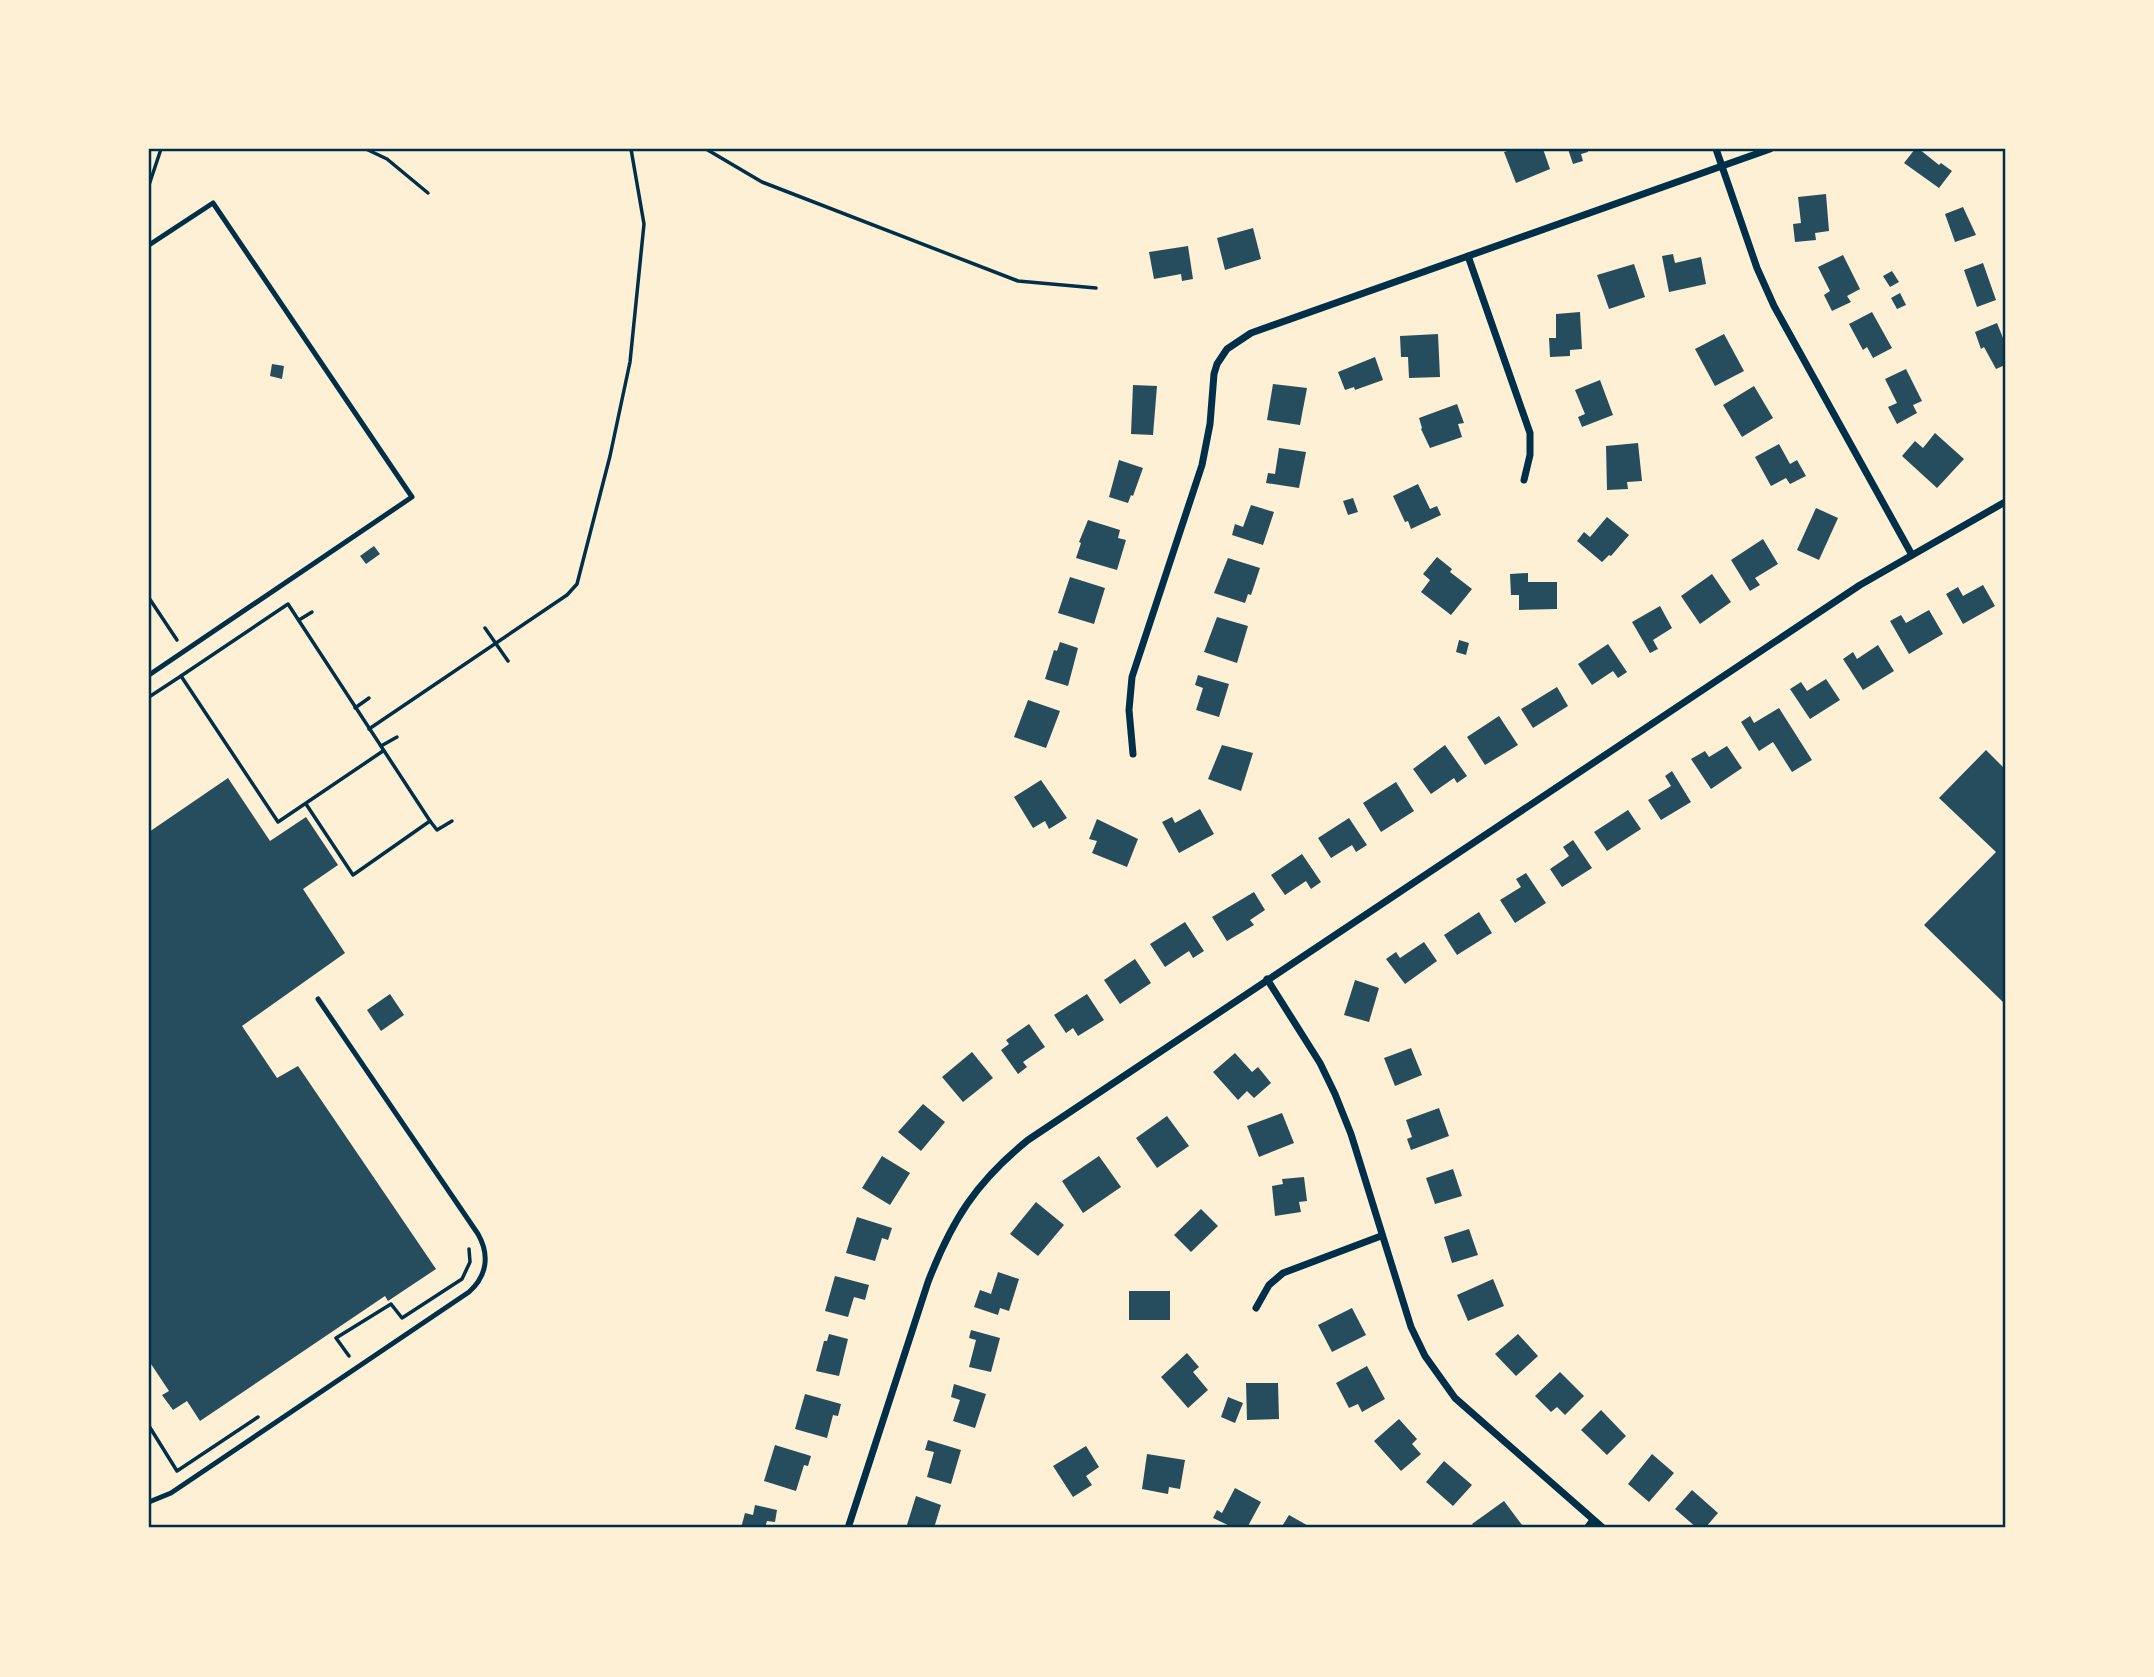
<svg xmlns="http://www.w3.org/2000/svg" width="2154" height="1677" viewBox="0 0 2154 1677" font-family="Barlow,sans-serif">
<rect width="100%" height="100%" fill="#fdf0d5"/>
<!-- building -->
<g fill="#264d5e">
<polygon points="1514,149 1543,149 1550,169 1516,183 1504,152"/>
<polygon points="1568,149 1587,149 1588,152 1581,154 1583,161 1573,164"/>
<polygon points="1915,149 1919,149 1939,165 1941,163 1952,171 1939,188 1904,163"/>
<polygon points="1826,194 1829,231 1815,233 1816,240 1795,242 1793,224 1801,223 1798,197"/>
<polygon points="1963,207 1976,235 1955,242 1945,214"/>
<polygon points="1253,228 1261,259 1225,270 1217,238"/>
<polygon points="1188,246 1193,279 1182,281 1181,274 1154,279 1149,252"/>
<polygon points="1673,254 1675,263 1701,257 1706,284 1669,292 1662,256"/>
<polygon points="1843,255 1860,289 1847,296 1851,302 1832,311 1824,295 1830,291 1818,267"/>
<polygon points="1983,263 1996,300 1977,307 1964,270"/>
<polygon points="1634,264 1645,297 1609,309 1597,275"/>
<polygon points="1892,271 1899,282 1890,287 1883,276"/>
<polygon points="1900,293 1906,305 1897,309 1891,298"/>
<polygon points="1580,312 1582,349 1570,350 1570,356 1550,357 1549,338 1556,338 1556,314"/>
<polygon points="1872,312 1892,348 1873,358 1867,347 1863,350 1849,324"/>
<polygon points="1997,323 2005,343 2005,365 1996,369 1984,347 1981,349 1975,332"/>
<polygon points="1438,334 1440,377 1409,378 1408,357 1401,357 1400,336"/>
<polygon points="1724,334 1744,371 1715,386 1695,349"/>
<polygon points="1375,357 1383,380 1355,390 1354,387 1345,390 1338,372"/>
<polygon points="272,364 284,366 282,379 270,376"/>
<polygon points="1906,369 1922,401 1913,405 1917,413 1897,424 1888,407 1897,403 1885,379"/>
<polygon points="1600,380 1613,415 1582,427 1578,417 1585,414 1575,390"/>
<polygon points="1273,384 1307,388 1300,425 1267,420"/>
<polygon points="1133,385 1157,386 1153,435 1131,434"/>
<polygon points="1754,386 1773,418 1742,437 1723,405"/>
<polygon points="1457,404 1464,423 1458,424 1462,437 1430,448 1421,429 1422,428 1419,418"/>
<polygon points="1935,433 1964,459 1937,488 1902,456 1915,441 1923,448"/>
<polygon points="1638,443 1642,481 1627,482 1628,489 1607,490 1606,446"/>
<polygon points="1779,444 1790,464 1797,460 1806,476 1790,484 1786,478 1771,486 1755,457"/>
<polygon points="1279,448 1306,452 1299,488 1266,483 1268,473 1275,474"/>
<polygon points="1119,460 1143,468 1133,496 1131,495 1128,503 1109,497"/>
<polygon points="1418,484 1430,509 1437,506 1441,515 1411,529 1408,521 1405,522 1393,496"/>
<polygon points="1353,498 1358,512 1348,515 1343,501"/>
<polygon points="1251,505 1274,512 1263,545 1232,535 1235,524 1243,527"/>
<polygon points="1816,508 1838,518 1819,560 1797,550"/>
<polygon points="1607,517 1629,535 1611,556 1609,555 1602,562 1577,541 1584,532 1590,537"/>
<polygon points="1088,520 1120,530 1118,538 1126,540 1117,570 1076,558 1081,543 1079,542"/>
<polygon points="1763,539 1778,564 1755,578 1760,585 1750,591 1731,560"/>
<polygon points="374,546 380,554 366,564 360,556"/>
<polygon points="1437,557 1452,569 1450,572 1472,589 1451,615 1421,592 1430,580 1423,574"/>
<polygon points="1228,558 1260,568 1251,595 1248,594 1245,603 1214,593"/>
<polygon points="1528,573 1528,582 1557,582 1557,609 1519,610 1519,595 1511,595 1510,574"/>
<polygon points="1712,574 1731,602 1700,624 1681,596"/>
<polygon points="1070,577 1105,588 1094,624 1058,613"/>
<polygon points="1983,585 1995,606 1963,624 1946,594 1958,587 1963,596"/>
<polygon points="1660,606 1672,628 1653,640 1658,649 1650,653 1632,622"/>
<polygon points="1929,610 1943,634 1909,654 1890,621 1901,615 1906,623"/>
<polygon points="1217,617 1248,626 1237,663 1204,652"/>
<polygon points="1459,640 1469,643 1466,655 1456,652"/>
<polygon points="1060,642 1078,648 1068,686 1045,679 1054,650 1057,651"/>
<polygon points="1608,644 1627,672 1618,678 1613,671 1592,685 1578,664"/>
<polygon points="1878,645 1894,671 1863,690 1843,659 1853,652 1857,659"/>
<polygon points="1198,675 1229,684 1219,717 1196,710 1203,688 1195,685"/>
<polygon points="1826,679 1840,700 1810,719 1790,689 1801,682 1807,691"/>
<polygon points="1557,687 1568,706 1533,728 1521,709"/>
<polygon points="1028,700 1060,711 1046,748 1014,737"/>
<polygon points="1779,708 1812,760 1792,772 1773,742 1759,751 1741,722 1750,716 1754,723"/>
<polygon points="1499,716 1518,745 1485,765 1467,737"/>
<polygon points="1222,745 1253,753 1241,791 1208,779"/>
<polygon points="1445,745 1467,776 1457,783 1454,778 1431,794 1413,769"/>
<polygon points="1727,746 1742,768 1711,789 1691,759 1705,751 1709,757"/>
<polygon points="1986,750 2005,769 2005,1004 1924,925 1996,852 1939,798"/>
<polygon points="1672,771 1691,802 1661,820 1648,800 1671,786 1665,776"/>
<polygon points="228,778 270,841 306,817 338,865 303,889 345,953 242,1026 277,1078 298,1066 436,1269 388,1301 385,1296 200,1421 187,1401 173,1410 162,1395 169,1391 149,1361 149,1149 151,1148 149,1145 149,832"/>
<polygon points="1041,780 1067,818 1049,829 1045,821 1033,828 1014,797"/>
<polygon points="1396,782 1414,811 1381,832 1363,803"/>
<polygon points="1200,809 1214,834 1179,853 1162,822 1172,817 1175,823"/>
<polygon points="1628,810 1641,829 1607,851 1594,832"/>
<polygon points="1349,818 1367,845 1356,852 1352,845 1331,858 1318,838"/>
<polygon points="1097,819 1138,839 1127,867 1092,853 1097,841 1089,839"/>
<polygon points="1573,840 1592,868 1562,887 1550,869 1569,856 1563,847"/>
<polygon points="1302,854 1321,882 1311,889 1306,881 1285,895 1271,875"/>
<polygon points="1526,873 1546,903 1515,923 1500,900 1521,887 1516,879"/>
<polygon points="1254,892 1265,910 1250,920 1254,925 1227,941 1212,917"/>
<polygon points="1479,912 1492,933 1457,955 1444,935"/>
<polygon points="1185,922 1204,951 1193,958 1189,951 1165,967 1150,944"/>
<polygon points="1424,942 1437,961 1405,984 1386,959 1396,952 1400,958"/>
<polygon points="1135,959 1151,983 1120,1004 1104,980"/>
<polygon points="1355,980 1379,988 1369,1022 1344,1015"/>
<polygon points="390,994 404,1015 381,1031 367,1010"/>
<polygon points="1087,994 1104,1020 1078,1036 1073,1028 1066,1033 1054,1015"/>
<polygon points="1029,1024 1045,1047 1023,1062 1027,1067 1018,1074 1001,1050 1009,1044 1006,1040"/>
<polygon points="1411,1048 1422,1075 1395,1086 1384,1058"/>
<polygon points="972,1052 993,1078 963,1102 942,1077"/>
<polygon points="1235,1053 1252,1072 1258,1067 1271,1083 1254,1098 1247,1091 1238,1100 1213,1072"/>
<polygon points="923,1104 945,1122 921,1151 898,1132"/>
<polygon points="1439,1108 1449,1136 1411,1150 1407,1139 1412,1137 1406,1120"/>
<polygon points="1282,1113 1294,1143 1259,1157 1247,1126"/>
<polygon points="1167,1116 1189,1146 1157,1168 1136,1138"/>
<polygon points="882,1156 910,1173 890,1205 862,1188"/>
<polygon points="1099,1156 1121,1187 1083,1213 1062,1181"/>
<polygon points="1453,1169 1462,1196 1435,1204 1426,1178"/>
<polygon points="1304,1177 1307,1201 1299,1202 1301,1212 1275,1216 1272,1186 1283,1184 1282,1179"/>
<polygon points="1036,1202 1064,1225 1038,1256 1010,1234"/>
<polygon points="1201,1209 1218,1226 1191,1252 1174,1235"/>
<polygon points="857,1217 892,1228 888,1240 882,1238 875,1261 846,1253"/>
<polygon points="1469,1229 1478,1255 1452,1263 1444,1237"/>
<polygon points="998,1272 1019,1279 1009,1311 1000,1308 998,1315 974,1307 980,1290 991,1294"/>
<polygon points="835,1276 869,1285 865,1300 854,1297 848,1317 825,1311"/>
<polygon points="1493,1279 1504,1306 1468,1321 1457,1295"/>
<rect x="1129" y="1291" width="41" height="29"/>
<polygon points="1352,1308 1366,1335 1332,1352 1318,1325"/>
<polygon points="971,1330 1000,1338 991,1372 969,1367 976,1340 969,1338"/>
<polygon points="829,1334 848,1339 839,1376 816,1371 824,1341 827,1341"/>
<polygon points="1518,1334 1538,1356 1516,1376 1495,1354"/>
<polygon points="1187,1353 1199,1367 1193,1372 1208,1390 1188,1408 1161,1377"/>
<polygon points="1367,1366 1385,1399 1362,1412 1358,1404 1349,1408 1336,1383"/>
<polygon points="1560,1372 1584,1396 1565,1415 1557,1407 1551,1412 1535,1396"/>
<polygon points="1246,1383 1278,1383 1279,1419 1247,1420"/>
<polygon points="954,1384 986,1394 975,1428 953,1421 960,1400 951,1397"/>
<polygon points="805,1394 841,1404 838,1416 833,1415 827,1438 795,1429"/>
<polygon points="1228,1397 1243,1403 1235,1423 1221,1417"/>
<polygon points="1601,1410 1626,1436 1607,1455 1581,1430"/>
<polygon points="1399,1419 1417,1439 1412,1444 1421,1454 1401,1471 1374,1441"/>
<polygon points="928,1440 961,1450 951,1484 927,1477 934,1452 925,1450"/>
<polygon points="775,1445 811,1456 808,1466 804,1465 796,1491 764,1481"/>
<polygon points="1086,1446 1099,1467 1086,1476 1092,1485 1073,1497 1053,1466"/>
<polygon points="1147,1454 1185,1460 1180,1489 1169,1487 1168,1494 1142,1489"/>
<polygon points="1652,1454 1674,1473 1649,1502 1628,1484"/>
<polygon points="1444,1461 1472,1485 1453,1506 1426,1482"/>
<polygon points="1235,1488 1261,1502 1247,1528 1234,1528 1213,1518 1217,1510 1222,1513"/>
<polygon points="1692,1490 1718,1513 1705,1528 1697,1528 1675,1509"/>
<polygon points="916,1496 941,1505 934,1528 906,1528"/>
<polygon points="1504,1501 1522,1525 1517,1528 1475,1528 1472,1524"/>
<polygon points="755,1505 777,1510 775,1522 767,1521 765,1528 741,1528 745,1513 753,1515"/>
<polygon points="1289,1515 1312,1528 1281,1528"/>
</g>
<g fill="none" stroke-linecap="round" stroke-linejoin="round">
<!-- path -->
<g stroke="#003049" stroke-width="3.5">
<polyline points="366,149 387,159 428,193"/>
<polyline points="706,149 762,182 1018,281 1096,288"/>
<polyline points="149,185 161,149"/>
<polyline points="149,598 177,640"/>
<polyline points="299,620 312,612"/>
<polyline points="485,628 508,661"/>
<polyline points="181,676 288,604 430,821 353,875 306,804"/>
<polyline points="149,697 181,676 278,822 383,751"/>
<polyline points="355,708 369,698"/>
<polyline points="369,729 567,595 577,584 610,456 630,362 644,224 631,149"/>
<polyline points="381,746 397,737"/>
<polyline points="430,821 437,830 452,821"/>
<polyline points="349,1356 336,1338 391,1304 402,1318 462,1279 470,1262 469,1249"/>
<polyline points="149,1426 177,1471 258,1417"/>
</g>
<!-- service -->
<g stroke="#003049" stroke-width="5">
<polyline points="149,245 213,203 412,497 149,675"/>
<path d="M149 1502 171 1493 469 1292C487 1276 490 1255 478 1234L318 999"/>
</g>
<!-- minor -->
<g stroke="#003049" stroke-width="7">
<polyline points="1716,149 1757,268 1774,306 1912,555"/>
<polyline points="1468,256 1530,433 1530,455 1524,480"/>
<polyline points="1133,754 1129,710 1132,677 1202,465 1210,424 1214,374 1217,364 1227,349 1251,333 1770,149"/>
<polyline points="1267,979 1320,1063 1335,1094 1351,1134 1411,1327 1425,1356 1455,1398 1603,1528"/>
<polyline points="1256,1308 1269,1285 1283,1273 1381,1236"/>
<path d="M848 1528 928 1282C952 1220 976 1182 1028 1140L1860 585 2005 502"/>
<polyline points="1587,1528 1593,1520"/>
</g>
</g>
<!-- border -->
<rect width="2154" height="1677" fill="none" stroke="#fdf0d5" stroke-width="301"/>
<rect x="150" y="150" width="1854" height="1376" fill="none" stroke="#003049" stroke-width="2.5"/>
</svg>
